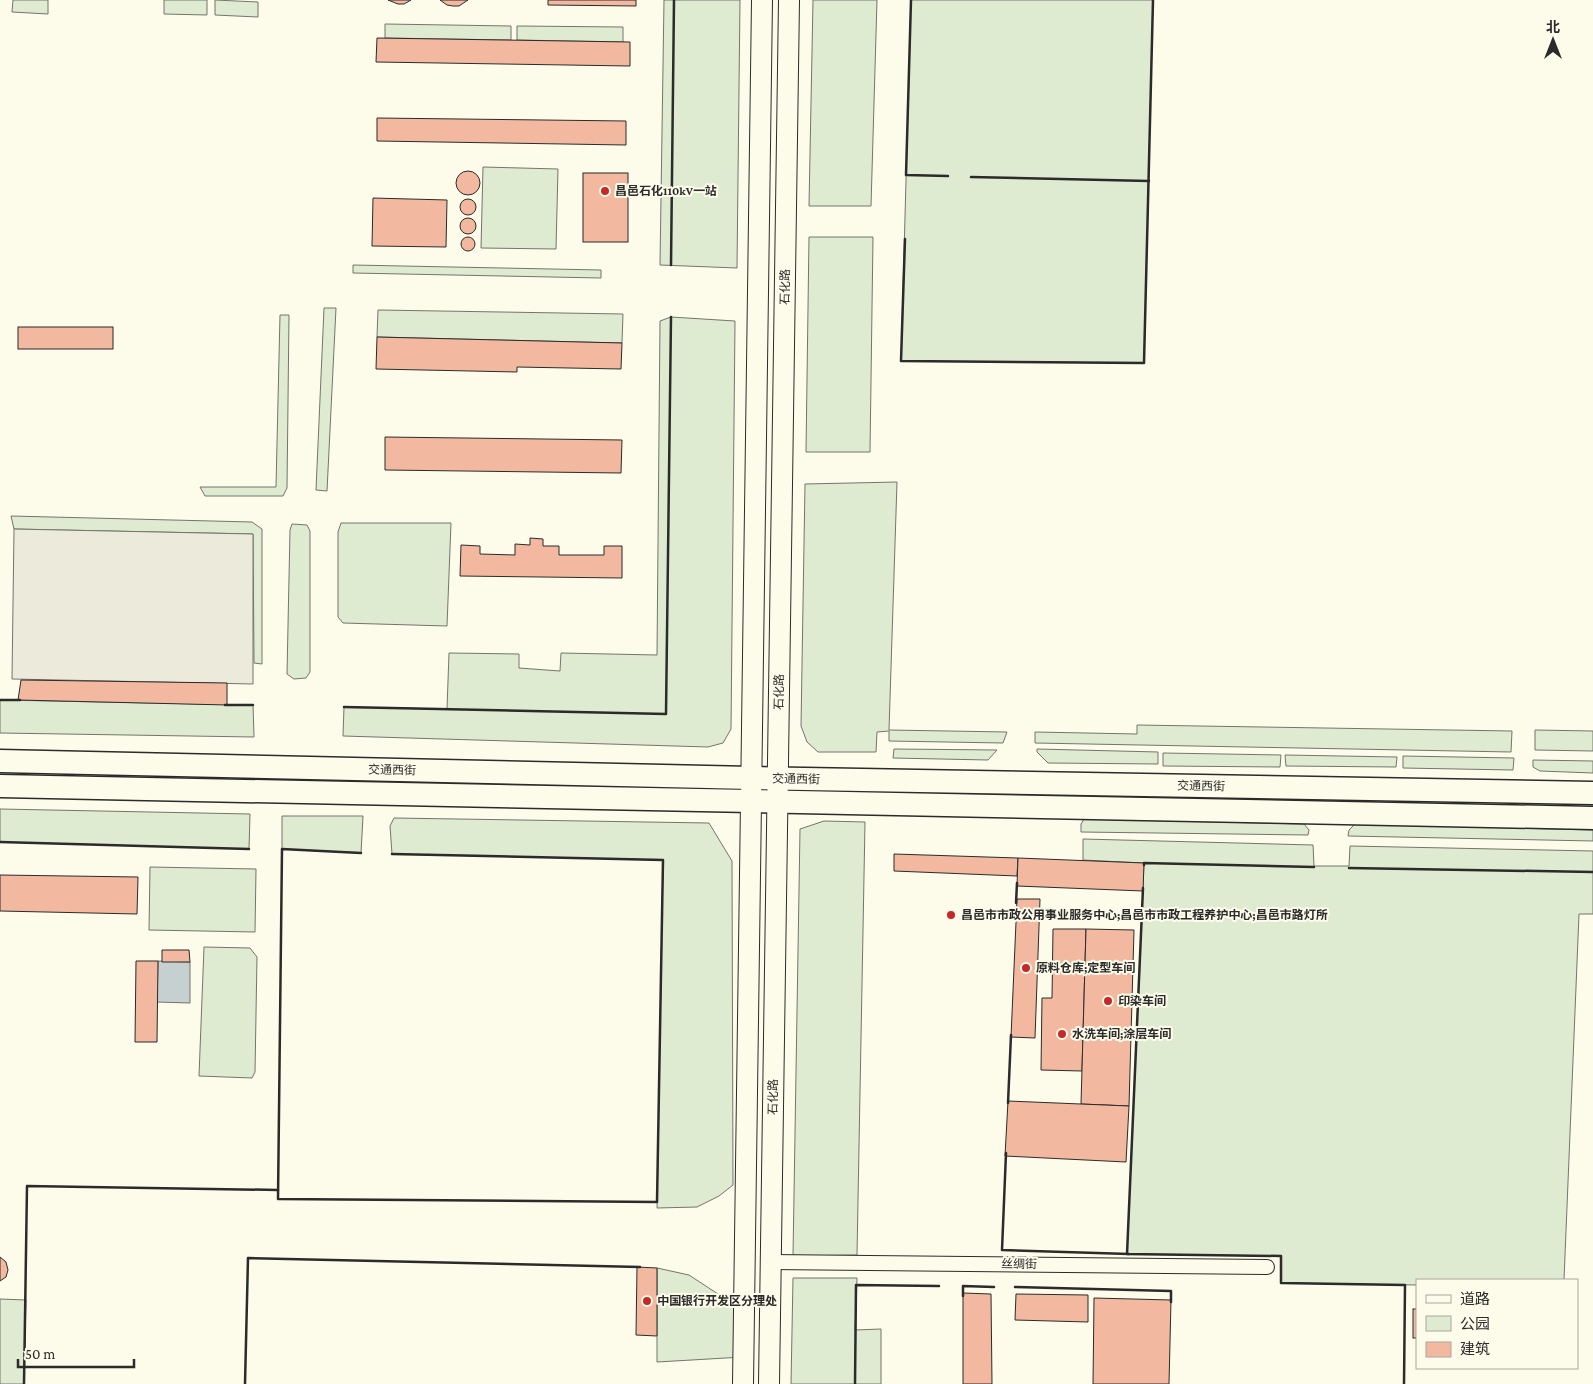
<svg xmlns="http://www.w3.org/2000/svg" width="1593" height="1384" viewBox="0 0 1593 1384" font-family="'Crimson Pro','Noto Sans SC',serif">
<rect width="100%" height="100%" fill="#fdfbea"/>
<!-- green -->
<g fill="#deebd1" stroke="#74746e">
<polygon points="13,0 48,0 48,14 12,12"/>
<polygon points="164,0 207,0 207,15 164,14"/>
<polygon points="215,0 258,2 258,17 215,15"/>
<polygon points="664,0 740,0 737,268 660,265"/>
<polygon points="813,0 877,0 871,206 809,206"/>
<polygon points="911,0 1153,0 1144,363 901,361"/>
<polygon points="385,24 511,26 511,40 385,38"/>
<polygon points="517,26 623,27 623,42 517,40"/>
<polygon points="483,167 558,169 556,249 481,248"/>
<polygon points="809,237 873,237 870,452 806,452"/>
<polygon points="353,265 601,270 601,278 353,273"/>
<polygon points="324,308 336,308 327,491 316,490"/>
<polygon points="378,310 623,314 622,343 377,337"/>
<polygon points="280,315 289,315 287,488 283,496 205,496 200,487 276,487"/>
<polygon points="671,317 735,321 731,729 723,743 708,747 343,736 344,707 447,709 449,653 519,654 519,668 560,671 561,653 657,655 660,321"/>
<polygon points="897,482 889,730 1007,732 1003,743 889,741 889,731 877,732 876,752 818,752 807,742 801,726 805,484"/>
<polygon points="11,516 252,522 262,529 262,664 254,663 253,534 14,529"/>
<polygon points="341,523 451,523 447,626 343,623 338,617 338,532"/>
<polygon points="292,524 307,525 310,531 310,672 306,678 294,679 287,674 290,530"/>
<polygon points="0,700 253,705 254,737 0,733"/>
<polygon points="1137,725 1512,731 1511,752 1035,743 1035,732 1137,734"/>
<polygon points="1535,730 1593,731 1593,751 1535,750"/>
<polygon points="894,749 997,750 988,760 893,758"/>
<polygon points="1037,749 1158,752 1158,764 1048,763 1037,752"/>
<polygon points="1163,753 1281,755 1280,767 1163,766"/>
<polygon points="1285,755 1397,757 1396,767 1286,766"/>
<polygon points="1403,756 1514,758 1513,770 1403,768"/>
<polygon points="1533,760 1593,761 1593,773 1540,771 1533,767"/>
<polygon points="0,809 250,814 249,849 0,842"/>
<polygon points="282,816 363,816 361,853 282,849"/>
<polygon points="394,818 709,823 732,861 733,1185 719,1196 697,1207 657,1208 663,860 392,854 390,826"/>
<polygon points="1084,819 1304,824 1309,830 1308,835 1081,832 1081,824"/>
<polygon points="824,821 865,822 857,1255 793,1256 800,829"/>
<polygon points="1355,824 1593,830 1593,841 1348,836 1349,830"/>
<polygon points="1083,839 1313,845 1314,866 1349,866 1350,846 1593,851 1593,914 1579,914 1564,1280 1417,1280 1417,1285 1281,1283 1281,1256 1127,1254 1144,863 1083,860"/>
<polygon points="150,867 256,869 255,932 149,930"/>
<polygon points="204,947 250,948 257,957 255,1072 252,1078 199,1076"/>
<polygon points="657,1268 689,1275 744,1311 743,1357 657,1362"/>
<polygon points="793,1278 857,1278 855,1330 881,1329 881,1384 791,1384"/>
<polygon points="0,1299 26,1300 24,1384 0,1384"/>
</g>
<!-- parking -->
<polygon fill="#eceadb" stroke="#74746e" points="14,529 253,534 253,684 12,679"/>
<!-- water -->
<polygon fill="#c7d0d0" stroke="#74746e" points="158,961 190,962 190,1003 157,1002"/>
<!-- building -->
<g fill="#f2b8a0" stroke="#2b2b2b">
<polygon points="388,0 411,0 404,4 398,4"/>
<polygon points="440,0 468,0 459,6 453,6 447,5"/>
<polygon points="548,0 636,0 636,6 548,5"/>
<polygon points="377,38 630,42 630,66 376,62"/>
<polygon points="377,118 626,121 626,145 377,141"/>
<circle cx="468" cy="183" r="12"/>
<rect x="583" y="173" width="45" height="69"/>
<polygon points="373,198 447,200 446,247 372,246"/>
<circle cx="468" cy="207" r="8"/>
<circle cx="468" cy="226" r="8"/>
<circle cx="468" cy="244" r="7"/>
<rect x="18" y="327" width="95" height="22"/>
<polygon points="377,337 622,343 621,369 517,367 517,372 376,369"/>
<polygon points="385,437 622,440 621,473 385,470"/>
<polygon points="530,538 543,539 543,546 559,546 559,555 604,555 604,546 622,546 622,578 460,576 461,545 480,546 480,554 515,555 515,544 530,545"/>
<polygon points="21,680 227,683 227,705 18,700"/>
<polygon points="894,854 1018,858 1017,876 894,871"/>
<polygon points="1018,858 1144,863 1143,891 1017,886"/>
<polygon points="0,875 138,877 137,914 0,911"/>
<polygon points="1017,899 1040,899 1035,1038 1011,1037"/>
<polygon points="1053,929 1086,929 1082,1071 1041,1070 1042,998 1052,998"/>
<polygon points="1086,929 1134,930 1129,1106 1081,1104"/>
<polygon points="162,950 189,950 190,962 162,962"/>
<polygon points="136,961 158,961 157,1042 135,1042"/>
<polygon points="1008,1101 1129,1106 1126,1162 1005,1156"/>
<polygon points="0,1257 6,1262 8,1270 6,1277 0,1281"/>
<polygon points="637,1267 657,1268 657,1336 636,1335"/>
<polygon points="963,1293 991,1294 992,1384 963,1384"/>
<polygon points="1016,1294 1088,1295 1088,1322 1015,1320"/>
<polygon points="1094,1298 1171,1300 1169,1384 1093,1384"/>
<rect x="1413" y="1309" width="4" height="29"/>
</g>
<g fill="none" stroke-linecap="round" stroke-linejoin="round">
<!-- minor casing -->
<g stroke="#2b2b2b" stroke-width="16">
<polyline id="minor" points="770,1262 1267,1267"/>
</g>
<!-- secondary casing -->
<g stroke="#2b2b2b" stroke-width="22">
<g id="secondary">
<polyline points="743,1384 762,0"/>
<polyline points="769,1384 789,0"/>
</g>
</g>
<!-- primary casing -->
<g stroke="#2b2b2b" stroke-width="25">
<g id="primary">
<polyline points="0,761 751,778 1593,793"/>
<polyline points="0,786 1593,818"/>
</g>
</g>
<!-- minor -->
<use href="#minor" stroke="#fdfbea" stroke-width="14"/>
<!-- secondary -->
<use href="#secondary" stroke="#fdfbea" stroke-width="20"/>
<!-- primary -->
<use href="#primary" stroke="#fdfbea" stroke-width="22"/>
<!-- wall -->
<g stroke="#2b2b2b" stroke-width="2.5">
<polyline points="911,0 906,175 948,176"/>
<polyline points="971,177 1149,181"/>
<polyline points="905,239 901,361 1144,363 1153,0"/>
<polyline points="671,265 674,0"/>
<polyline points="0,700 20,700"/>
<polyline points="225,705 253,705"/>
<polyline points="344,707 666,714 671,317"/>
<polyline points="0,842 249,849"/>
<polyline points="361,853 282,849 278,1199 657,1202 663,860 392,854"/>
<polyline points="1144,865 1144,863 1314,867"/>
<polyline points="1349,868 1593,872"/>
<polyline points="1143,888 1127,1254 1281,1256 1281,1283 1405,1285 1404,1384"/>
<polyline points="1016,903 1017,883"/>
<polyline points="1008,1103 1011,1035"/>
<polyline points="1006,1153 1002,1250 1129,1254"/>
<polyline points="1015,1287 1171,1291 1171,1302"/>
<polyline points="963,1296 963,1286 994,1287"/>
<polyline points="24,1384 27,1186 278,1190"/>
<polyline points="245,1384 248,1258 640,1267"/>
<polyline points="855,1384 856,1285 939,1286"/>
</g>
</g>
<!-- markers -->
<g fill="#c62828" stroke="#fdfbea" stroke-width="2">
<circle cx="605" cy="191" r="5"/>
<circle cx="951" cy="915" r="5"/>
<circle cx="1026" cy="968" r="5"/>
<circle cx="1108" cy="1001" r="5"/>
<circle cx="1062" cy="1034" r="5"/>
<circle cx="647" cy="1301" r="5"/>
</g>
<g text-anchor="middle" dominant-baseline="central" stroke-width="4" stroke-linejoin="round" paint-order="stroke">
<!-- poi labels -->
<g font-size="12" font-weight="bold" fill="#2b2b2b" stroke="#fdfbea" text-anchor="start">
<text x="615" y="191">昌邑石化110kV一站</text>
<text x="961" y="915">昌邑市市政公用事业服务中心;昌邑市市政工程养护中心;昌邑市路灯所</text>
<text x="1036" y="968">原料仓库;定型车间</text>
<text x="1118" y="1001">印染车间</text>
<text x="1072" y="1034">水洗车间;涂层车间</text>
<text x="657" y="1301">中国银行开发区分理处</text>
</g>
<!-- street labels -->
<g font-size="12" fill="#2b2b2b" stroke="#fdfbea">
<text transform="translate(785 287) rotate(-89)">石化路</text>
<text transform="translate(779 692) rotate(-89)">石化路</text>
<text transform="translate(392 770) rotate(1)">交通西街</text>
<text transform="translate(796 779) rotate(1)">交通西街</text>
<text transform="translate(1201 786) rotate(1)">交通西街</text>
<text transform="translate(773 1097) rotate(-89)">石化路</text>
<text transform="translate(1019 1264) rotate(1)">丝绸街</text>
</g>
</g>
<!-- legend -->
<rect x="1416" y="1279" width="162" height="90" fill="#fdfbea" stroke="#a9a89e"/>
<rect x="1426" y="1295" width="25" height="8" fill="#fdfbea" stroke="#a9a89e"/>
<text x="1460" y="1304" font-size="15" fill="#2b2b2b">道路</text>
<rect x="1426" y="1316" width="25" height="15" fill="#deebd1" stroke="#a9a89e"/>
<text x="1460" y="1329" font-size="15" fill="#2b2b2b">公园</text>
<rect x="1426" y="1342" width="25" height="15" fill="#f2b8a0" stroke="#a9a89e"/>
<text x="1460" y="1354" font-size="15" fill="#2b2b2b">建筑</text>
<!-- north arrow -->
<g transform="translate(1553 40)" stroke="#fdfbea" stroke-width="4" paint-order="stroke">
<path d="M0-4L9 19L0 12L-9 19Z" fill="#2b2b2b"/>
<text y="-8" font-size="14" font-weight="bold" text-anchor="middle" fill="#2b2b2b">北</text>
</g>
<!-- scale -->
<path d="M18 1359v8h116v-8" fill="none" stroke="#2b2b2b" stroke-width="2.5"/>
<text x="25" y="1359" font-size="15" fill="#2b2b2b" stroke="#fdfbea" stroke-width="4" paint-order="stroke">50 m</text>
</svg>
